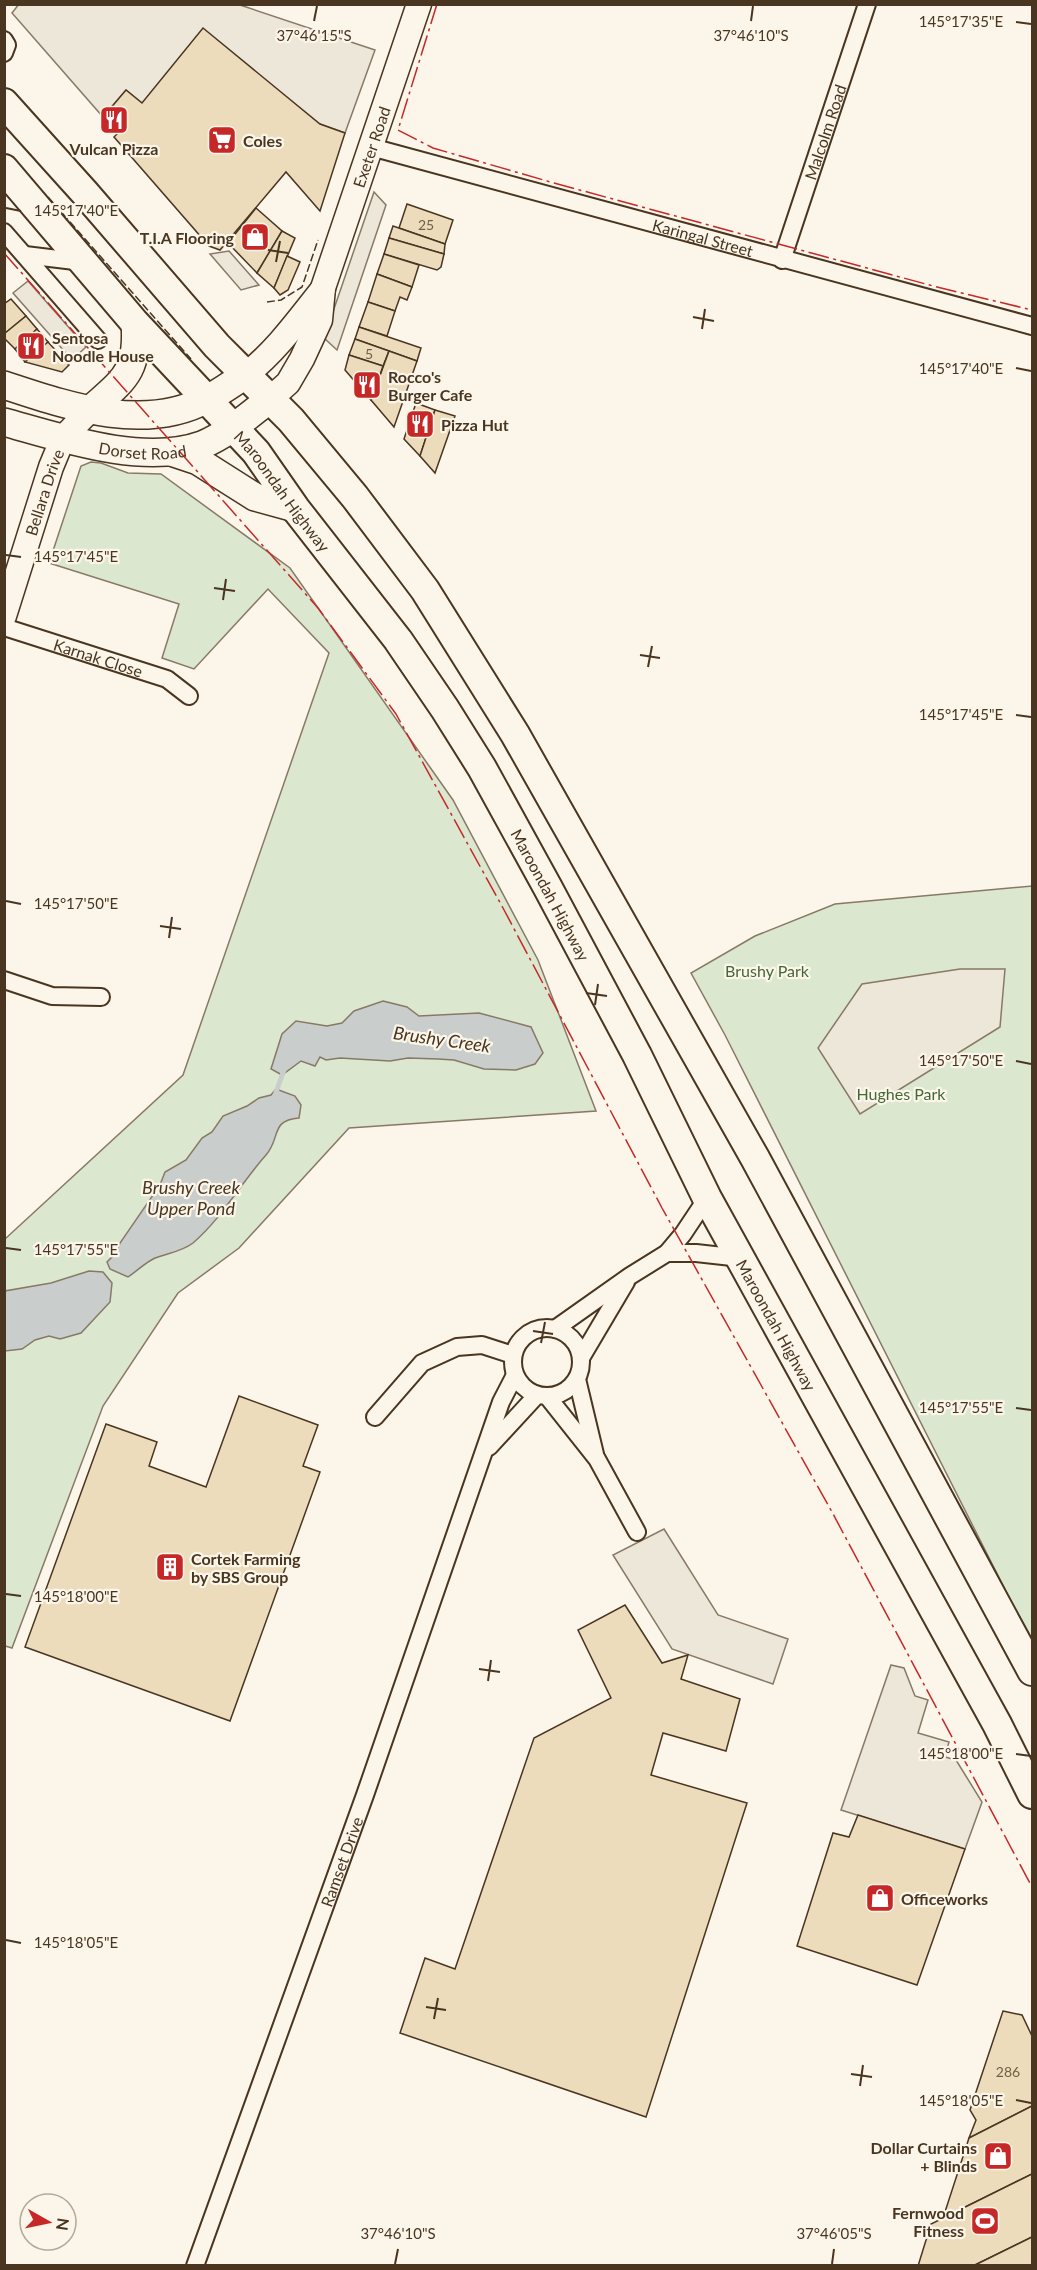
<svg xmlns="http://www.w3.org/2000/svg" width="1037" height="2270" viewBox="0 0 1037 2270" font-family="Lato,sans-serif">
<rect width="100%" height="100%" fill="#fbf6e9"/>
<!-- green -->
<g fill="#dce7d0" stroke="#887966" stroke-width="1.5">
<polygon points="91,462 101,463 128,473 161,474 290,568 453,800 538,960 596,1111 349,1128 239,1248 178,1293 103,1406 12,1648 5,1646 5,1239 183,1075 329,653 268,589 194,669 162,658 179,604 49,563 81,466"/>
<polygon points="1032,886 1032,1643 725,1035 691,973 755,936 835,904"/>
</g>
<!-- parking -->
<g fill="#ede7d9" stroke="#887966" stroke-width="1.5">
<polygon points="19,4 240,5 375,50 345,133 320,124 142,103 126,90 103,117 12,13"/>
<polygon points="374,192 386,205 337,350 324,338"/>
<polygon points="229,251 259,285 241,290 210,254"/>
<polygon points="28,281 86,347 72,360 13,293"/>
<polygon points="960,969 1005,969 1000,1027 860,1114 818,1048 862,984"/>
<polygon points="664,1529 718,1615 788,1639 773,1684 672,1649 613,1555"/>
<polygon points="891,1665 904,1668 915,1696 928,1700 918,1733 949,1742 945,1757 956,1760 982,1802 965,1849 841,1810"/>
</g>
<!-- water -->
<g fill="#c9cecd" stroke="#887966" stroke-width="1.5">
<polygon points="383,1001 407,1007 419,1016 479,1013 531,1027 543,1053 535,1064 516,1070 484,1069 454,1060 438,1059 408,1058 390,1061 340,1058 326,1060 320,1057 315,1066 301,1061 282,1075 271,1069 282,1034 296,1021 327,1026 342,1023 354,1011"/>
<path d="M276 1089 295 1096 301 1105 299 1118C270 1120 281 1138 266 1155 241 1183 222 1218 193 1243 181 1252 168 1253 155 1258 146 1262 137 1271 128 1277L110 1269 107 1262 116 1253 120 1243 160 1185 165 1172 186 1160 202 1138 212 1132 223 1116 247 1106 259 1098 271 1095Z"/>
<polygon points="89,1271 103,1272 112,1283 110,1302 81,1333 60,1339 49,1336 35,1340 22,1349 5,1351 5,1291 51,1283"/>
</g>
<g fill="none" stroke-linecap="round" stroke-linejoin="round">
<!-- stream -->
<polyline stroke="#c9cecd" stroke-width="5" points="275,1095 284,1070"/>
</g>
<!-- building -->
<g fill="#ecdcbc" stroke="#4a3520" stroke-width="1.5">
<polygon points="203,28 320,124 345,133 320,211 286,172 220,250 209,246 114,137 117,134 103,117 126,90 142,103"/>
<polygon points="407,204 453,220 445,244 399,228"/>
<polygon points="256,208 282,231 257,273 228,243"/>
<polygon points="393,226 445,244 444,254 389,238"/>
<polygon points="282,231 295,238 274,288 257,273"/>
<polygon points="389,238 444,254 441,267 437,270 384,254"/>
<polygon points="384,254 419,265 412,287 377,274"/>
<polygon points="287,256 300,262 288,290 280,295 274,288"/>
<polygon points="377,274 412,287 407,300 400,297 395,311 368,302"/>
<polygon points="11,299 26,316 4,334 4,304"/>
<polygon points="368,302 395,311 387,336 359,327"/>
<polygon points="26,316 37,329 15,349 4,338 4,334"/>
<polygon points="359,327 421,348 417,361 355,339"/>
<polygon points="37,329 48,342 25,362 15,349"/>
<polygon points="355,339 389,351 383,366 349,355"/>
<polygon points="48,342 69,365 62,372 25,362"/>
<polygon points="389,351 417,361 394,427 371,400"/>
<polygon points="349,355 383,366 371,400 345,370"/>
<polygon points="416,403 435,410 420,456 404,439"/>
<polygon points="435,410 455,416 435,473 420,456"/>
<polygon points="239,1396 318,1425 303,1466 320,1472 230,1721 25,1647 106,1424 157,1442 149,1466 206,1487"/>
<polygon points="625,1605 662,1663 688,1655 681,1679 740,1699 726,1751 663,1733 651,1775 747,1803 646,2117 400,2033 425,1958 455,1969 534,1738 611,1698 578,1630"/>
<polygon points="858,1815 965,1849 917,1985 797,1946 833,1833 849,1837"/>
<polygon points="1003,2011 1022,2015 1032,2036 1032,2106 969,2138 976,2120 970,2110"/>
<polygon points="1032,2106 1032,2174 943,2218 969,2138"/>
<polygon points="1032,2174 1032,2237 973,2266 918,2266 931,2224"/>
<polygon points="1032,2237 1032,2266 973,2266"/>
</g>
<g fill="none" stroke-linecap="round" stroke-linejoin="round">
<!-- minor casing -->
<g stroke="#4a3520" stroke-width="20">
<g id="minor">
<polyline points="4,40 7,45 4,53"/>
<path id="s1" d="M371 147 1032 326"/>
<polyline points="4,232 98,340"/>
<polyline points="25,255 83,262"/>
<path id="s2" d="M782 260 867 4"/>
<path id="s3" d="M4 627 167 679 189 696"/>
<polyline points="4,980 52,996 101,997"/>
<polyline points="667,1253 696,1253 741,1258"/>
<circle cx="547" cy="1362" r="34"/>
<polyline points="555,1329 630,1276 667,1253 683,1234 707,1198"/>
<polyline points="581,1358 626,1282"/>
<polyline points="577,1379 595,1454"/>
<polyline points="547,1396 597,1459 637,1532"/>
<polyline points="375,1417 422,1363 457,1347 482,1345 513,1355"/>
<polyline points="489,1447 537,1395"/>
<path id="s4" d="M195 2266 365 1795 501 1402 515 1375"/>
</g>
</g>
<!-- secondary casing -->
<g stroke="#4a3520" stroke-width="27">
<g id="secondary">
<path d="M247 374C277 350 299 319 323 289"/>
<path id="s5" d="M270 399 288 383 302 359 320 320 323 288 419 4"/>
<path id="s6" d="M4 616 51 467 63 438 89 411"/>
</g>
</g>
<!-- primary casing -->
<g stroke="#4a3520" stroke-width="30">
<g id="primary">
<path d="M4 385C68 406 144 433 207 399 221 392 234 382 247 374"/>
<path d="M89 411C123 380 139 373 135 323"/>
<path id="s7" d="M4 422C62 438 143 466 202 445 227 435 249 415 270 399"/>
<polyline points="171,452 198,461 255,497 295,508"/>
</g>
</g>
<!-- trunk casing -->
<g stroke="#4a3520" stroke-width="32">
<g id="trunk">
<polyline points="4,103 85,193 217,346 291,420 355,497 425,590 515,734 755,1158 1032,1671"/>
<path id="s8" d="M4 169 135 323 256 452 295 508 398 640 445 709 482 768 548 888 637 1055 707 1198 997 1724 1032 1794"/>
</g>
</g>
<!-- minor -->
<use href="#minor" stroke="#fbf6e9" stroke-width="16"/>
<!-- secondary -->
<use href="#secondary" stroke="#fbf6e9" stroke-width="24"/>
<!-- primary -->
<use href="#primary" stroke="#fbf6e9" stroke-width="27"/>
<!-- trunk -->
<use href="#trunk" stroke="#fbf6e9" stroke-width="28"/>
<!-- fence -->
<g stroke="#4a3520" stroke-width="1.5" stroke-dasharray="8 3" stroke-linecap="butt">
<polyline points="48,197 191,359"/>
<polyline points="267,302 281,300 302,287 318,240"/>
</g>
<!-- power -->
<g stroke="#c62828" stroke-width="1.5" stroke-dasharray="21 4.5 3 4.5" stroke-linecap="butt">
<polyline points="437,4 398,130 433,148 554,183 933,286 1032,310"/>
<polyline points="4,253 318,608 396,714 503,908 662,1208 832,1512 1032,1887"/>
</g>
</g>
<!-- ticks -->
<path fill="none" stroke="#4a3520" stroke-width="2" d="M314 21 317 6M751 21 753 6M1016 22 1031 24M6 208 21 211M268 250 288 253M276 262 280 241M693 317 714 321M702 329 705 309M1016 368 1031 371M6 555 21 557M214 588 235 591M223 600 226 579M640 655 660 658M648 667 652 646M1016 715 1031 717M6 901 21 904M160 926 181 929M169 938 172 917M586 993 607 996M595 1005 598 984M1016 1061 1031 1064M6 1248 21 1250M533 1331 553 1334M541 1343 545 1322M1016 1408 1031 1410M6 1594 21 1596M479 1669 500 1672M488 1681 491 1660M1016 1754 1031 1756M6 1940 21 1943M426 2007 446 2010M434 2019 438 1998M851 2074 872 2077M860 2086 863 2065M1016 2100 1031 2103M395 2264 398 2249M832 2264 834 2249"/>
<!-- icons -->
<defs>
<g id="restaurant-square" transform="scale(1.5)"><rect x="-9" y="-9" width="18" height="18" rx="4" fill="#c62828" stroke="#fbf6e9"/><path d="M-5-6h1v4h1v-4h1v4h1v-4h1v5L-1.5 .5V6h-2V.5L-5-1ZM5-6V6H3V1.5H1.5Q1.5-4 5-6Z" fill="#fff"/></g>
<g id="supermarket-square" transform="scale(1.5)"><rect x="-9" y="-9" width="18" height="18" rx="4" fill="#c62828" stroke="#fbf6e9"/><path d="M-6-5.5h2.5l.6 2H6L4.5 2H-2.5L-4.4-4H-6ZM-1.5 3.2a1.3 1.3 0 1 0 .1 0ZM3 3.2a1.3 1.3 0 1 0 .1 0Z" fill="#fff"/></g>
<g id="shop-square" transform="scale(1.5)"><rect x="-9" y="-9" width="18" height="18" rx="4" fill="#c62828" stroke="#fbf6e9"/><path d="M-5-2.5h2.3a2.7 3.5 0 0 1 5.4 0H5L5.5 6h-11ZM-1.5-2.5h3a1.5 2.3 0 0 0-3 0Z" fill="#fff"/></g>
<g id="building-square" transform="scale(1.5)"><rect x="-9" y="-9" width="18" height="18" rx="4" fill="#c62828" stroke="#fbf6e9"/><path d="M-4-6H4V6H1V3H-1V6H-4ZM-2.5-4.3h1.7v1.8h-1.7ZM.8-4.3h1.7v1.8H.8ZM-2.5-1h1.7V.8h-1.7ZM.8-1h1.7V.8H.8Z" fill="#fff"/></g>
<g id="stadium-square" transform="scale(1.5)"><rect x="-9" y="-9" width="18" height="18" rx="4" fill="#c62828" stroke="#fbf6e9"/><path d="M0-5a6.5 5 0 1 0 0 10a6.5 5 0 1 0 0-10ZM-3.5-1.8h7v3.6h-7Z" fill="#fff"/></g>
</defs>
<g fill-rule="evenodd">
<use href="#restaurant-square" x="114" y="120"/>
<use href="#supermarket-square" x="222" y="140"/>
<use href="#shop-square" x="255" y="237"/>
<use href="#restaurant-square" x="31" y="346"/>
<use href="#restaurant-square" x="367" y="385"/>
<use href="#restaurant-square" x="420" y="424"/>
<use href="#building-square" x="170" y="1567"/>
<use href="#shop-square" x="880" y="1898"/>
<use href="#shop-square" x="998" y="2156"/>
<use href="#stadium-square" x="985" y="2221"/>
</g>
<g text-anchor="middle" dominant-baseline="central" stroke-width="4.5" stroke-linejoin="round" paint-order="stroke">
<!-- number labels -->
<g font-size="14" fill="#725f47">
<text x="426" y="224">25</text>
<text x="369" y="353">5</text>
<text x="1008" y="2071">286</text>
</g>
<!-- street labels -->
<g font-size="16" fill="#4a3520" stroke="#fbf6e9">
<text stroke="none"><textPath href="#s2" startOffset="135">Malcolm Road</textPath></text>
<text stroke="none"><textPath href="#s5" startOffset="276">Exeter Road</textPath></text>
<text stroke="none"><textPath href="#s1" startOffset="344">Karingal Street</textPath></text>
<text stroke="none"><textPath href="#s7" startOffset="142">Dorset Road</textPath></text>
<text stroke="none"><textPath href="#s6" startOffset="130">Bellara Drive</textPath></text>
<text stroke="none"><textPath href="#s8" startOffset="426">Maroondah Highway</textPath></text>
<text stroke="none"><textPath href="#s3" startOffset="99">Karnak Close</textPath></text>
<text stroke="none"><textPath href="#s8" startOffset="912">Maroondah Highway</textPath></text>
<text stroke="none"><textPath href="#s8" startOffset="1398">Maroondah Highway</textPath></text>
<text stroke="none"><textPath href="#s4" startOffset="430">Ramset Drive</textPath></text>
</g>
<!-- poi labels -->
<g font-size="16" font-weight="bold" fill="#4a3520" stroke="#fbf6e9" text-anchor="start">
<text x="243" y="140">Coles</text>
<text x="114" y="148" text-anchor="middle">Vulcan Pizza</text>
<text x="234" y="237" text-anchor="end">T.I.A Flooring</text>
<text x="52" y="337">Sentosa<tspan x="52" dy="18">Noodle House</tspan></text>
<text x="388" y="376">Rocco's<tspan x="388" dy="18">Burger Cafe</tspan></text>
<text x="441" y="424">Pizza Hut</text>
<text x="191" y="1558">Cortek Farming<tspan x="191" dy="18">by SBS Group</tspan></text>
<text x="901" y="1898">Officeworks</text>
<text x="977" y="2147" text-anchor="end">Dollar Curtains<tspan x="977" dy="18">+ Blinds</tspan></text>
<text x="964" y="2212" text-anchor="end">Fernwood<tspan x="964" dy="18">Fitness</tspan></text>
</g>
<!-- park labels -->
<g font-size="16" fill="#436837" stroke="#fbf6e9">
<text x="767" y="970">Brushy Park</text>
<text x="901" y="1093">Hughes Park</text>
</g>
<!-- water labels -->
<g font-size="18" font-style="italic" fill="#4a3520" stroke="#fbf6e9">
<text transform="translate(442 1039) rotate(8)">Brushy Creek</text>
<text x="191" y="1187">Brushy Creek<tspan x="191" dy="21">Upper Pond</tspan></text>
</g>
</g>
<g font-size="15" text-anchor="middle" fill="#4a3520" stroke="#fbf6e9" stroke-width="4.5" stroke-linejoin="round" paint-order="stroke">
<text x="961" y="27">145°17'35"E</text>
<text x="314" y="41">37°46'15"S</text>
<text x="751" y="41">37°46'10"S</text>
<text x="76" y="216">145°17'40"E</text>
<text x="961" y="374">145°17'40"E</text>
<text x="76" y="562">145°17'45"E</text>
<text x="961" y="720">145°17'45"E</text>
<text x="76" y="909">145°17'50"E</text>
<text x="961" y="1066">145°17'50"E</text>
<text x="76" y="1255">145°17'55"E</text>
<text x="961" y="1413">145°17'55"E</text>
<text x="76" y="1602">145°18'00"E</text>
<text x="961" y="1759">145°18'00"E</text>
<text x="76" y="1948">145°18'05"E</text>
<text x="961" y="2106">145°18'05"E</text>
<text x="398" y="2239">37°46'10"S</text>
<text x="834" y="2239">37°46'05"S</text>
</g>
<!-- border -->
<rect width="1037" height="2270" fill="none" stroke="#4a3520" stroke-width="12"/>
<!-- north arrow -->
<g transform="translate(48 2222) rotate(99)"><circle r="28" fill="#fbf6e9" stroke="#b4a999" stroke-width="1.5"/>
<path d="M0-4.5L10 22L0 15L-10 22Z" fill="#c62828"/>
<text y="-9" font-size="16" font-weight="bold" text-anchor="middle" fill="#4a3520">N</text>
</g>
</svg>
